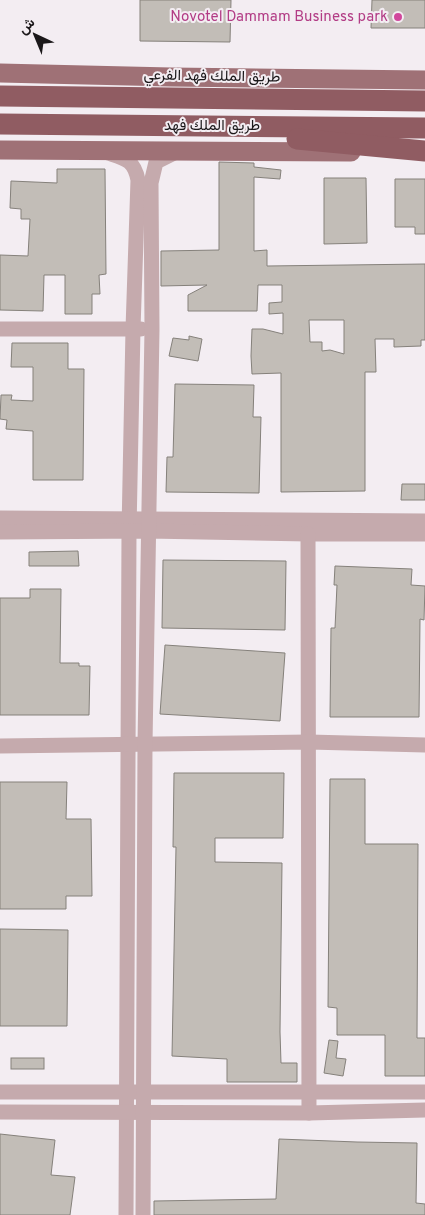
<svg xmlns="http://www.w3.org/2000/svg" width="425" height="1215" viewBox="0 0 425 1215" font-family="Overpass,Vazirmatn,sans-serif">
<rect width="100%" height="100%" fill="#f3edf2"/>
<!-- building -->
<g fill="#c2bdb7" stroke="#85817b" fill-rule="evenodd">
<polygon points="140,0 231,0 230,42 140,41"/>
<polygon points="372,0 425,0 425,28 371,28"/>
<path d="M219 162 254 163V167L281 170 280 179 254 177V251L267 250V266L425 264V340H421V346L394 347V339H375L376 372H365V491L281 492V373L252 374 251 356 252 329H263L283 334V313L269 314V303L282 302V285H258L257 311H188V295L207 285 161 286V251L219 250ZM309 320H344V354L330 350 322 351V342H310Z"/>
<polygon points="57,169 105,169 106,274 99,275 100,294 92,294 92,314 65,314 65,275 44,275 43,311 0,310 0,255 28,256 30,219 21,219 21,209 10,208 11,181 57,183"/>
<polygon points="324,178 366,178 367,243 324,244"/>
<polygon points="395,179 425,179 425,234 415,234 415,227 395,227"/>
<polygon points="189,336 202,339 198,361 169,356 173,338 189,340"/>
<polygon points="12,343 68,343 68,369 84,369 83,480 33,480 33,431 6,429 7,420 0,419 1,395 12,395 11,400 33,401 33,367 11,367"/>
<polygon points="175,384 254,385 253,417 261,417 259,493 166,492 167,457 173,457"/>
<polygon points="402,484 425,484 425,500 401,500"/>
<polygon points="78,551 79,566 29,566 29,552"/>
<polygon points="163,560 286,561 285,630 162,628"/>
<polygon points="335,566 412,569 411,585 425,586 424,620 420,619 419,717 330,717 331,628 335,628 337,585 334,585"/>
<polygon points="30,589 61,589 60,663 79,663 79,666 90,666 89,715 0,715 0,598 30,598"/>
<polygon points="165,645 285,653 280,721 160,714"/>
<polygon points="174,773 284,773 283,838 215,838 215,862 282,863 280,1032 281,1063 297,1063 297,1082 227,1082 227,1059 172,1056 176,847 173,847"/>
<polygon points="330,779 365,779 365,844 418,844 417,1038 425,1038 425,1076 385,1076 385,1035 337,1035 337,1008 328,1007"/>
<polygon points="0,782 67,782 66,819 91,819 92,896 66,896 66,909 0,909"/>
<polygon points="0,929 68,930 67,1026 0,1026"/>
<polygon points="329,1040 338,1041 336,1058 346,1059 343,1076 324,1073"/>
<rect x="11" y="1058" width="33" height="11"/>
<polygon points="0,1134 55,1140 51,1175 75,1177 70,1215 0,1215"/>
<polygon points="279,1139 357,1142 417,1143 416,1203 425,1204 425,1215 154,1215 154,1201 276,1199"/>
</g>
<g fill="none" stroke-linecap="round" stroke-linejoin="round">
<!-- minor -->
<g stroke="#c5aaad" stroke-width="15">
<path d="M108 153C126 159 134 160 138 180L133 329 129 531 126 1215"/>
<polyline points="0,329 141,329"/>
<polyline points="0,518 425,521"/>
<polyline points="0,532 148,531 308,534 425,534"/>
<polyline points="308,534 309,1113"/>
<polyline points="0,746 309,742 425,745"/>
<polyline points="0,1092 425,1092"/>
<polyline points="0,1112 309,1113 425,1110"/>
<polyline points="143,1215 145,744 152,329 151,183 156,162 176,152"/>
</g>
<!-- major -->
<g stroke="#9f7176" stroke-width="19">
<polyline points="0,73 171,77 425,80"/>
<polyline points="0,150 351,152"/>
</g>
<!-- highway -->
<g stroke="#905c62" stroke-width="21">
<polyline points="0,96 425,101"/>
<polyline points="0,124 425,128"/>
<polyline points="297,139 425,151"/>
</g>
</g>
<!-- markers -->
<circle fill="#d1479c" stroke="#f3edf2" stroke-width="2" cx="398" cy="17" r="5"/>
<g text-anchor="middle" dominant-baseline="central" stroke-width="4" stroke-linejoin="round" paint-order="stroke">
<!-- hotel labels -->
<g font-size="15" fill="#b23c85" stroke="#f3edf2" text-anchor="end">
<text x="388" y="17">Novotel Dammam Business park</text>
</g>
<!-- street labels -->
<g font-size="15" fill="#1b181a" stroke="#f3edf2">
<text transform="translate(212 77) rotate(1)">طريق الملك فهد الفرعي</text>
<text x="212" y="126">طريق الملك فهد</text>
</g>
</g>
<!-- north arrow -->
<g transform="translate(35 35) rotate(316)" stroke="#f3edf2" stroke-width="4" paint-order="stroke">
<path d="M0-4L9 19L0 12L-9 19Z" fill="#1b181a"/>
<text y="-8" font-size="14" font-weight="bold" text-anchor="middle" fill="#1b181a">ش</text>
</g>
</svg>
